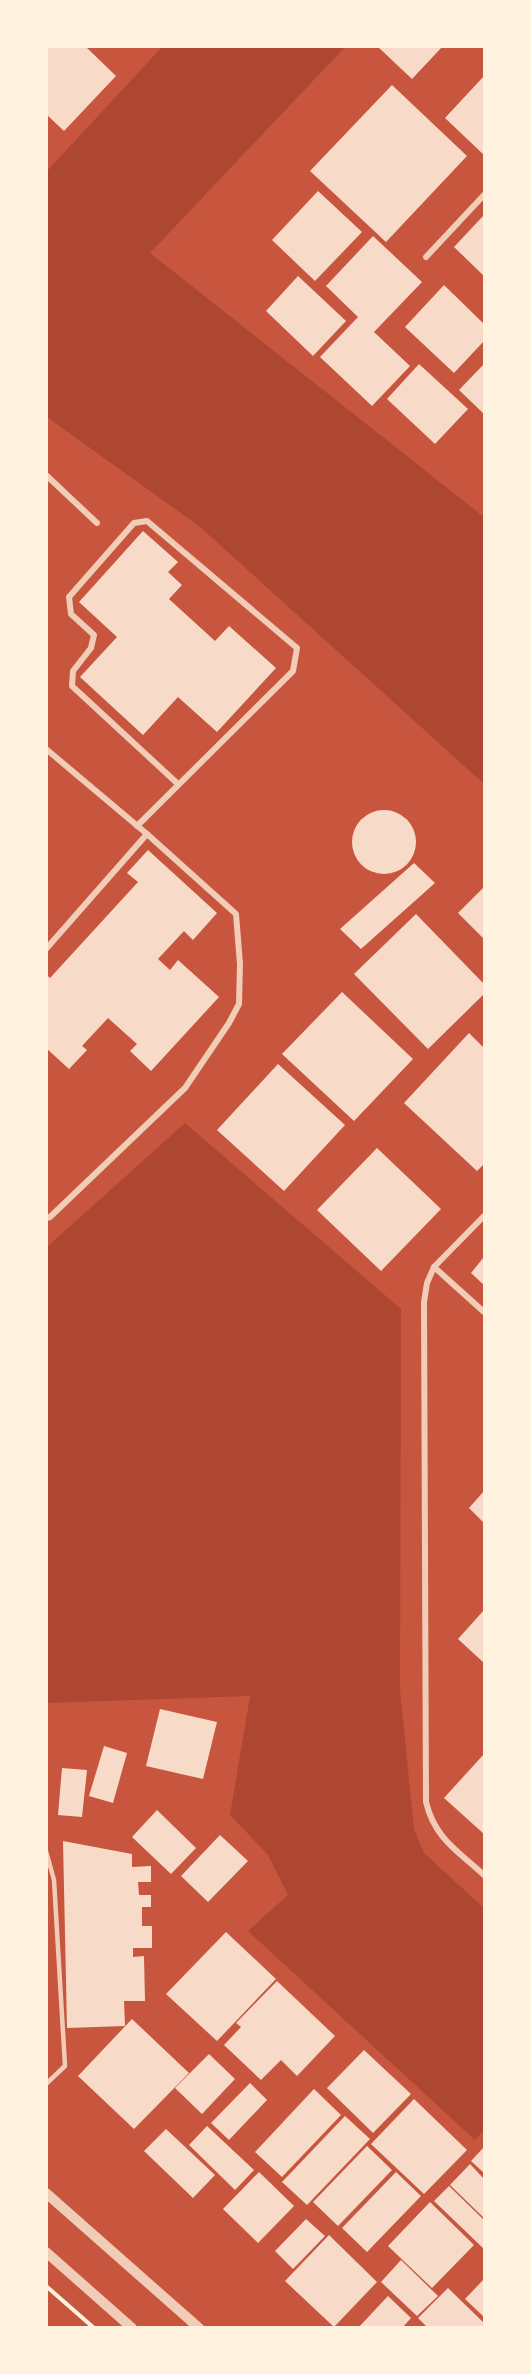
<svg xmlns="http://www.w3.org/2000/svg" width="531" height="2374" viewBox="0 0 531 2374" font-family="'Space Grotesk',sans-serif">
<rect width="100%" height="100%" fill="#c8553d"/>
<!-- green -->
<g fill="#ae4732">
<polygon points="163,46 345,47 150,253 484,517 484,784 199,526 47,417 47,171"/>
<polygon points="185,1123 401,1309 400,1690 414,1830 424,1853 484,1908 484,2130 475,2140 248,1931 288,1895 268,1855 230,1815 250,1696 47,1703 47,1247"/>
</g>
<!-- building -->
<g fill="#f7dbc8">
<polygon points="48,46 85,46 116,76 64,131 46,114"/>
<polygon points="377,46 443,46 412,79"/>
<polygon points="484,76 484,155 445,118"/>
<polygon points="392,85 467,156 386,242 310,171"/>
<polygon points="318,191 362,232 315,281 272,240"/>
<polygon points="484,215 484,276 454,247"/>
<polygon points="373,236 422,282 374,332 410,366 372,406 320,357 358,317 326,286"/>
<polygon points="298,276 346,321 313,356 266,311"/>
<polygon points="444,285 484,324 484,341 454,373 405,327"/>
<polygon points="419,364 468,409 435,444 387,399"/>
<polygon points="484,364 484,414 459,390"/>
<polygon points="143,531 178,562 168,572 182,585 169,599 215,641 229,626 276,668 217,732 178,697 143,735 80,677 117,637 79,602"/>
<circle cx="384" cy="842" r="32"/>
<polygon points="148,850 217,913 193,940 184,931 158,959 170,970 178,960 219,997 151,1071 130,1051 137,1044 108,1018 82,1046 87,1050 69,1069 46,1048 46,974 50,978 138,882 127,873"/>
<polygon points="414,863 435,883 361,949 340,929"/>
<polygon points="484,887 484,939 458,913"/>
<polygon points="416,914 484,984 484,994 428,1049 354,974"/>
<polygon points="342,992 413,1059 354,1121 282,1054"/>
<polygon points="469,1033 484,1048 484,1164 477,1171 404,1103"/>
<polygon points="278,1064 345,1125 284,1191 217,1130"/>
<polygon points="377,1148 441,1209 381,1271 317,1210"/>
<polygon points="484,1257 484,1285 471,1273"/>
<polygon points="484,1491 484,1523 469,1508"/>
<polygon points="484,1610 484,1663 458,1639"/>
<polygon points="160,1709 217,1722 203,1779 146,1766"/>
<polygon points="104,1746 127,1753 113,1803 89,1796"/>
<polygon points="484,1754 484,1834 444,1798"/>
<polygon points="62,1768 87,1770 82,1817 58,1815"/>
<polygon points="157,1810 196,1848 171,1874 132,1837"/>
<polygon points="220,1835 248,1861 208,1902 181,1876"/>
<polygon points="63,1841 132,1854 132,1867 151,1866 151,1882 138,1882 139,1895 151,1895 151,1907 142,1907 142,1926 152,1926 152,1948 133,1948 133,1957 144,1956 145,2001 124,2001 125,2026 67,2028"/>
<polygon points="226,1932 276,1979 217,2041 166,1994"/>
<polygon points="277,1981 335,2036 297,2076 281,2060 261,2080 224,2045 241,2027 236,2023"/>
<polygon points="132,2019 189,2073 134,2129 78,2076"/>
<polygon points="364,2050 411,2094 373,2133 327,2088"/>
<polygon points="209,2054 235,2079 202,2114 175,2088"/>
<polygon points="250,2083 267,2100 229,2140 211,2123"/>
<polygon points="314,2089 341,2115 282,2177 255,2152"/>
<polygon points="414,2099 467,2150 424,2194 371,2144"/>
<polygon points="345,2116 370,2139 307,2205 282,2182"/>
<polygon points="207,2126 254,2170 235,2190 189,2145"/>
<polygon points="166,2129 215,2175 193,2198 144,2151"/>
<polygon points="367,2146 392,2170 338,2226 313,2202"/>
<polygon points="484,2147 484,2173 471,2161"/>
<polygon points="470,2164 484,2179 484,2218 450,2185"/>
<polygon points="259,2172 294,2206 258,2243 223,2209"/>
<polygon points="396,2172 421,2196 367,2252 342,2228"/>
<polygon points="449,2186 484,2220 484,2249 434,2201"/>
<polygon points="430,2202 474,2245 432,2288 388,2246"/>
<polygon points="306,2219 325,2236 293,2269 275,2251"/>
<polygon points="329,2235 377,2282 334,2327 285,2281"/>
<polygon points="401,2260 438,2296 417,2316 381,2282"/>
<polygon points="484,2279 484,2317 465,2299"/>
<polygon points="448,2288 484,2323 484,2328 428,2328 418,2318"/>
<polygon points="388,2296 411,2318 402,2328 358,2328"/>
</g>
<g fill="none" stroke-linecap="round" stroke-linejoin="round">
<!-- path -->
<polyline stroke="#fff3e0" stroke-width="4" points="46,2286 94,2328"/>
<!-- service -->
<polyline stroke="#f1ccb7" stroke-width="4.5" points="46,1851 54,1880 65,2066 46,2084"/>
<!-- minor -->
<g stroke="#f1ccb7" stroke-width="6">
<polyline points="426,257 484,195"/>
<polyline points="46,475 97,523"/>
<polyline points="46,749 147,834 46,949"/>
<polyline points="137,826 293,671 297,648 147,521 134,523 69,597 71,614 94,635 91,648 73,671 72,686 178,784"/>
<path d="M484 1216 434 1267 427 1283 424 1302 426 1802C435 1839 458 1851 484 1875"/>
<polyline points="46,1218 50,1217 185,1088 229,1023 239,1004 240,964 236,914 147,834"/>
<polyline points="434,1267 484,1312"/>
</g>
<!-- tertiary -->
<g stroke="#f1ccb7" stroke-width="10">
<polyline points="46,2193 199,2328"/>
<polyline points="46,2252 132,2328"/>
</g>
</g>
<!-- border -->
<rect width="531" height="2374" fill="none" stroke="#fff3e0" stroke-width="96"/>
</svg>
